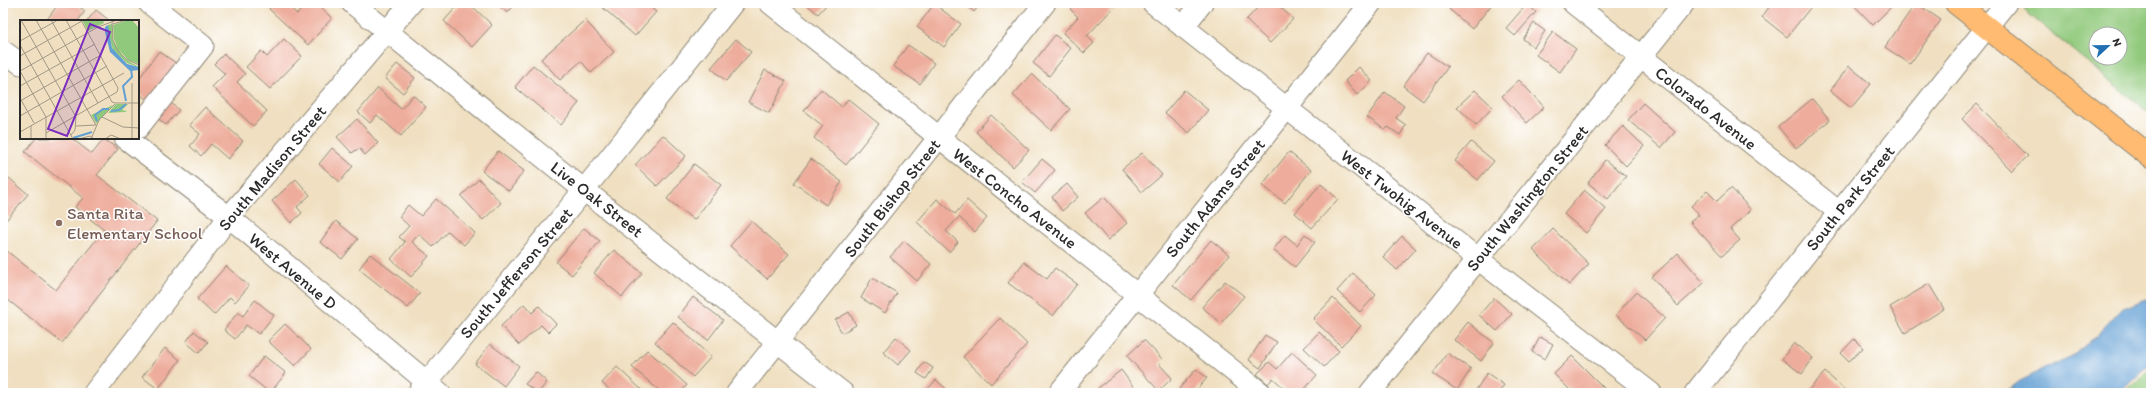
<svg xmlns="http://www.w3.org/2000/svg" width="2154" height="396" viewBox="0 0 2154 396" font-family="Itim,sans-serif">
<rect width="100%" height="100%" fill="#fff"/>
<filter id="ink" filterUnits="userSpaceOnUse"><feTurbulence type="fractalNoise" baseFrequency=".025" numOctaves="2"/><feDisplacementMap in="SourceGraphic" scale="8" xChannelSelector="R" yChannelSelector="G"/><feConvolveMatrix kernelMatrix="1 2 1 2 8 2 1 2 1" color-interpolation-filters="sRGB"/></filter>
<filter id="wash" filterUnits="userSpaceOnUse"><feTurbulence type="fractalNoise" baseFrequency=".012" numOctaves="4" result="noise"/><feDisplacementMap in="SourceGraphic" scale="16" xChannelSelector="R" yChannelSelector="G"/><feGaussianBlur stdDeviation="0.9" result="paint"/><feColorMatrix in="noise" values="0 0 0 0 0 0 0 0 0 0 0 0 0 0 0 0 0 1.4 0 .05"/><feComposite in="paint" operator="in"/></filter>
<g filter="url(#wash)">
<rect width="100%" height="100%" fill="#f0e0c1"/>
<!-- green -->
<g fill="#91c97c" stroke="#5e7a54" fill-rule="evenodd">
<path d="M2030 3H2151V115L2024 10ZM2096 34H2120V58H2096Z"/>
<polygon points="2151,369 2151,393 2123,393"/>
</g>
<!-- water -->
<polygon fill="#629fd3" stroke="#46657f" points="2151,297 2151,363 2119,393 2004,393 2020,381 2075,354 2096,336 2121,309"/>
<g id="blocks">
<!-- building -->
<g fill="#eead9c">
<polygon points="59,3 74,3 85,11 78,21 46,21"/>
<polygon points="275,3 285,3 297,14 307,3 315,3 332,18 308,45 269,9"/>
<polygon points="460,3 469,3 492,25 472,47 444,21"/>
<polygon points="496,3 517,3 507,13"/>
<polygon points="604,3 645,3 656,12 635,36 601,6"/>
<polygon points="805,3 828,3 818,14"/>
<polygon points="963,3 981,3 974,12"/>
<polygon points="1076,3 1113,3 1116,5 1087,36 1094,43 1084,53 1063,33 1078,17 1070,9"/>
<polygon points="1262,3 1276,3 1293,19 1270,43 1246,20"/>
<polygon points="1454,3 1493,3 1472,29 1449,9"/>
<polygon points="1772,3 1814,3 1787,37 1762,17"/>
<polygon points="1852,3 1895,3 1873,25"/>
<polygon points="1916,3 1941,20 1910,64 1885,47"/>
<polygon points="934,4 961,24 944,47 917,27"/>
<polygon points="1527,4 1536,12 1515,36 1506,28"/>
<polygon points="96,10 110,21 87,21"/>
<polygon points="585,20 614,52 591,73 581,61 560,80 541,59"/>
<polygon points="1534,23 1545,31 1534,47 1523,39"/>
<polygon points="1553,32 1576,49 1560,72 1536,55"/>
<polygon points="1055,35 1071,48 1049,76 1033,63"/>
<polygon points="284,39 302,56 270,89 246,67 261,51 267,57"/>
<polygon points="736,39 751,52 726,81 711,68"/>
<polygon points="908,45 934,63 920,84 893,66"/>
<polygon points="159,51 177,64 150,102 138,93 138,80"/>
<polygon points="1427,53 1448,67 1423,101 1403,86"/>
<polygon points="224,54 245,74 237,82 267,111 253,126 212,87 225,74 214,64"/>
<polygon points="397,64 415,78 403,93 385,78"/>
<polygon points="533,65 579,103 561,125 515,87"/>
<polygon points="1849,66 1871,84 1851,108 1830,91"/>
<polygon points="1359,67 1372,81 1357,95 1345,81"/>
<polygon points="765,70 786,81 769,113 748,102"/>
<polygon points="1032,74 1070,109 1051,130 1013,95"/>
<polygon points="1519,80 1544,107 1527,123 1502,96"/>
<polygon points="378,88 401,109 413,95 426,107 401,136 377,115 370,123 358,112"/>
<polygon points="821,89 842,107 848,99 879,124 846,165 814,138 823,126 804,111"/>
<polygon points="1184,90 1208,110 1189,133 1165,113"/>
<polygon points="1475,90 1493,107 1476,125 1457,107"/>
<polygon points="1385,92 1404,106 1396,118 1406,125 1400,135 1388,127 1385,130 1367,117"/>
<polygon points="1812,99 1830,120 1796,148 1778,127"/>
<polygon points="170,102 179,110 166,125 156,117"/>
<polygon points="1643,103 1675,132 1661,148 1628,120"/>
<polygon points="1977,104 2028,156 2012,171 1962,119"/>
<polygon points="205,107 243,141 228,159 211,144 201,156 190,146 200,134 189,125"/>
<polygon points="991,115 1029,150 1013,167 976,132"/>
<polygon points="357,119 378,143 365,155 359,148 352,153 337,137"/>
<polygon points="1623,126 1644,146 1626,166 1605,145"/>
<polygon points="663,135 686,156 657,186 635,165"/>
<polygon points="36,138 71,138 92,154 104,139 118,149 97,175 157,221 62,343 3,296 3,248 56,290 104,230 75,207 83,198 25,152"/>
<polygon points="1471,142 1494,161 1478,180 1455,161"/>
<polygon points="332,148 353,166 340,182 319,164"/>
<polygon points="498,151 524,171 509,191 482,171"/>
<polygon points="1289,152 1311,170 1285,203 1262,185"/>
<polygon points="1142,153 1162,175 1142,192 1122,169"/>
<polygon points="811,159 842,182 826,205 794,183"/>
<polygon points="1042,159 1055,170 1035,193 1022,182"/>
<polygon points="1605,160 1626,176 1608,199 1588,183"/>
<polygon points="694,164 721,185 694,220 667,199"/>
<polygon points="3,173 28,194 3,224"/>
<polygon points="296,179 310,195 297,207 302,213 291,223 272,201"/>
<polygon points="479,179 501,203 483,220 461,196"/>
<polygon points="1067,184 1078,197 1062,211 1052,197"/>
<polygon points="1321,184 1338,199 1312,228 1295,213"/>
<polygon points="1731,188 1751,210 1730,229 1740,240 1722,256 1690,222 1699,215 1691,206 1707,191 1717,201"/>
<polygon points="1584,190 1606,209 1586,233 1564,214"/>
<polygon points="1104,197 1127,223 1108,240 1085,213"/>
<polygon points="436,199 475,233 464,245 448,231 433,247 419,234 412,242 429,256 411,277 391,259 405,242 399,237 409,226 399,217 408,205 421,216"/>
<polygon points="937,199 955,214 967,200 987,218 975,232 959,217 946,231 958,242 949,252 917,222"/>
<polygon points="336,221 358,239 342,259 320,242"/>
<polygon points="751,221 789,254 767,279 730,246"/>
<polygon points="584,228 600,241 572,275 556,262"/>
<polygon points="1553,229 1589,264 1569,285 1533,250"/>
<polygon points="1305,234 1315,242 1295,267 1273,250 1285,235 1297,245"/>
<polygon points="1402,236 1416,249 1397,270 1383,257"/>
<polygon points="1211,240 1229,255 1191,300 1173,285"/>
<polygon points="904,241 931,264 917,281 890,257"/>
<polygon points="614,250 642,273 622,297 594,273"/>
<polygon points="1678,253 1704,283 1678,306 1652,277"/>
<polygon points="370,254 420,293 408,308 359,269"/>
<polygon points="1024,262 1047,279 1055,268 1077,284 1053,316 1008,283"/>
<polygon points="226,266 249,286 235,302 230,297 214,315 197,299"/>
<polygon points="1353,273 1376,295 1360,312 1337,291"/>
<polygon points="872,278 897,293 885,313 861,298"/>
<polygon points="1225,281 1244,296 1221,323 1202,307"/>
<polygon points="1929,284 1944,309 1905,333 1890,307"/>
<polygon points="1636,292 1665,318 1645,340 1616,315"/>
<polygon points="693,297 723,320 708,340 678,317"/>
<polygon points="1333,298 1361,326 1341,346 1313,319"/>
<polygon points="1494,298 1512,314 1497,331 1479,315"/>
<polygon points="255,300 274,315 259,334 246,325 235,339 224,330 238,312 243,316"/>
<polygon points="524,304 532,313 539,306 556,324 548,332 541,325 519,345 501,326"/>
<polygon points="849,312 856,325 842,333 835,320"/>
<polygon points="1000,318 1027,344 991,384 963,357"/>
<polygon points="673,322 711,357 693,377 655,342"/>
<polygon points="1468,322 1494,343 1481,361 1454,340"/>
<polygon points="285,324 311,349 295,366 268,341"/>
<polygon points="194,331 208,342 199,353 186,342"/>
<polygon points="1319,332 1339,351 1324,367 1304,348"/>
<polygon points="1265,335 1277,342 1260,368 1249,360"/>
<polygon points="896,337 911,350 898,365 883,352"/>
<polygon points="1540,337 1553,344 1545,359 1532,352"/>
<polygon points="1854,339 1863,348 1849,361 1841,353"/>
<polygon points="1144,340 1163,360 1159,364 1172,378 1159,391 1127,356"/>
<polygon points="1794,343 1813,358 1802,374 1782,359"/>
<polygon points="490,344 519,366 504,386 475,364"/>
<polygon points="165,348 180,360 158,389 142,377"/>
<polygon points="647,350 687,385 680,393 662,393 632,367"/>
<polygon points="1292,352 1317,375 1301,393 1289,393 1273,378 1268,384 1257,374 1269,362 1277,369"/>
<polygon points="1447,353 1471,369 1457,390 1433,374"/>
<polygon points="264,356 286,373 270,393 249,376"/>
<polygon points="1572,356 1609,393 1573,393 1554,374"/>
<polygon points="924,362 933,368 926,379 917,373"/>
<polygon points="617,367 645,393 613,393 602,383"/>
<polygon points="1196,369 1207,378 1194,393 1184,393 1179,389"/>
<polygon points="1121,370 1138,393 1100,393 1097,389"/>
<polygon points="536,372 547,382 538,393 525,384"/>
<polygon points="1825,372 1846,391 1844,393 1806,393"/>
<polygon points="1487,373 1504,385 1498,393 1480,393 1476,390"/>
<polygon points="936,380 951,393 924,393"/>
</g>
</g>
</g>
<g filter="url(#ink)">
<use href="#blocks" fill-opacity="0" stroke="#8e8676" stroke-width="1"/>
<g fill="none" stroke-linecap="round" stroke-linejoin="round">
<!-- minor casing -->
<g stroke="#8e8676" stroke-width="23">
<g id="minor">
<polyline points="352,3 584,190 843,393"/>
<polyline points="770,3 1261,393"/>
<polyline points="1153,3 1478,259 1651,393"/>
<polyline points="1573,3 1839,212"/>
<polyline points="1183,27 1202,3"/>
<polyline points="3,51 21,64"/>
<polyline points="138,128 203,46 149,3"/>
<polyline points="125,138 229,217 440,393"/>
<polyline points="94,393 229,217 411,3"/>
<polyline points="418,393 584,190 733,3"/>
<polyline points="737,393 1045,3"/>
<polyline points="1059,393 1371,3"/>
<polyline points="1370,393 1684,3"/>
<polyline points="1695,393 2006,3"/>
</g>
</g>
<!-- major casing -->
<g stroke="#8e8676" stroke-width="24">
<polyline id="major" points="1956,3 2151,157"/>
</g>
<!-- minor -->
<use href="#minor" stroke="#fff" stroke-width="21"/>
<!-- major -->
<use href="#major" stroke="#ffbb71" stroke-width="22"/>
</g>
</g>
<!-- markers -->
<circle fill="#8d6e63" stroke="#fff" stroke-width="1.5" cx="59" cy="223" r="4"/>
<g text-anchor="middle" dominant-baseline="central" stroke-width="3" stroke-linejoin="round" paint-order="stroke">
<!-- street labels -->
<g font-size="17" fill="#2b2b2b" stroke="#fff">
<text transform="translate(1706 108) rotate(38)">Colorado Avenue</text>
<text transform="translate(272 168) rotate(-50)">South Madison Street</text>
<text transform="translate(892 198) rotate(-52)">South Bishop Street</text>
<text transform="translate(1015 198) rotate(38)">West Concho Avenue</text>
<text transform="translate(1215 198) rotate(-51)">South Adams Street</text>
<text transform="translate(1527 198) rotate(-51)">South Washington Street</text>
<text transform="translate(1850 198) rotate(-51)">South Park Street</text>
<text transform="translate(597 199) rotate(38)">Live Oak Street</text>
<text transform="translate(1402 199) rotate(38)">West Twohig Avenue</text>
<text transform="translate(293 271) rotate(40)">West Avenue D</text>
<text transform="translate(516 273) rotate(-50)">South Jefferson Street</text>
</g>
<!-- education labels -->
<g font-size="17" fill="#785e54" stroke="#fff" text-anchor="start">
<text x="67" y="213">Santa Rita<tspan x="67" dy="20">Elementary School</tspan></text>
</g>
</g>
<!-- overview -->
<g transform="translate(20 20)">
<rect width="119" height="119" fill="#f0e0c1"/>
<path d="M62 0H83L84 3 68 11ZM108 0H112L119 8V44L108 40 98 29 94 19 93 5ZM92 4 93 21 105 39 119 47 107 43 93 30 88 11V5ZM96 84H108L102 90 107 91 105 92 88 93ZM93 85 77 103H76L71 95Z" fill="#91c97c"/>
<path d="M88 5 92 28 107 44 119 47V50L110 51 90 32 85 12V7Z" fill="#629fd3"/>
<path fill="none" stroke="#629fd3" stroke-width="2" d="M106 81 103 66 112 57 111 49M91 91 99 90 106 84M77 101 75 95 83 89H89M53 118 72 112"/>
<path fill="none" stroke="#a19885" stroke-width="1" d="M1 0 56 97 55 110 51 115M16 0 76 105 56 106M31 0 78 83M46 0 92 82 95 83M92 1 93 20 98 31 106 39 119 45M93 4 106 0M0 21 38 0M0 25 53 119M0 36 62 1M0 51 26 97V119M0 51 78 7 97 0M0 66 75 24M0 78 14 103M0 81 81 35M95 83H119M0 96 87 46M82 97 103 107 119 108M0 112 104 53M26 113 97 72 98 68 61 0M11 119V106M59 119 70 116 74 119M71 119 79 100 95 84M85 119 91 115 101 119M112 119V63"/>
<path fill="#7b2cbf" fill-opacity="0.15" stroke="#7b2cbf" stroke-width="2" d="M70 4 90 12 47 116 28 109Z"/>
<rect width="119" height="119" fill="none" stroke="#2b2b2b" stroke-width="2"/>
</g>
<!-- margin -->
<rect width="2154" height="396" fill="none" stroke="#fff" stroke-width="16"/>
<!-- north arrow -->
<g transform="translate(2108 46) rotate(68)"><circle r="19" fill="#ffffff" stroke="#aaaaaa"/>
<path d="M0-3L7 15L0 10L-7 15Z" fill="#1f6fb2"/>
<text y="-6" font-size="11" font-weight="bold" text-anchor="middle" fill="#2b2b2b">N</text>
</g>
</svg>
